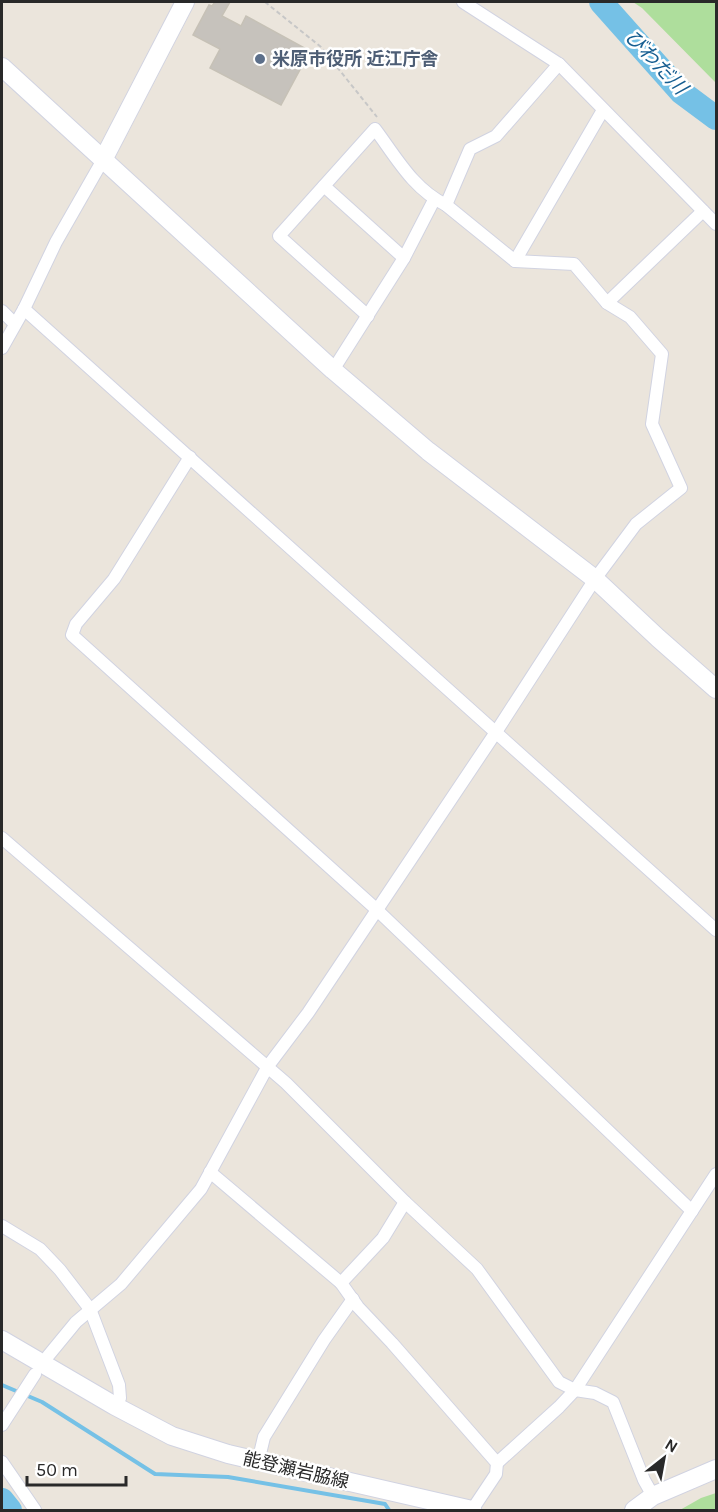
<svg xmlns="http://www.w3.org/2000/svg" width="718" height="1512" viewBox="0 0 718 1512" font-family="Karla,'Noto Sans JP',sans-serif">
<rect width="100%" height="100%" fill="#ebe5dc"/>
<!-- green -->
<g fill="#aede9c">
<polygon points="633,2 716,2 716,83 642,8"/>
<polygon points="716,1493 716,1510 680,1510 701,1498"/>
</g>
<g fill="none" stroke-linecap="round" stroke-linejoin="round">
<!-- stream -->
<polyline stroke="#75c1e6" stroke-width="4" points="2,1385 42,1402 155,1474 228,1477 385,1504 389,1510"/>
<!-- river -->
<g stroke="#75c1e6" stroke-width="24">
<polyline points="601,2 681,92 716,118"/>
<polyline points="2,1500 10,1510"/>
</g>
</g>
<!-- building -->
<polygon fill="#c6c2bc" stroke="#c6c1b6" stroke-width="1.5" points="215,2 230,2 222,16 241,26 246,16 310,51 281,105 210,68 220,49 193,35 209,5 212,6"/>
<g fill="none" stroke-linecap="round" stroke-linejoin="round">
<!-- street casing -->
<g stroke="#d1d3e1" stroke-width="14">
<g id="street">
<polyline points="463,2 559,64 716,224"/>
<polyline points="324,186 404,258"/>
<polyline points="446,205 470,149 496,136 559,64"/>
<polyline points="515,261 603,110"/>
<polyline points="607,303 703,211"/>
<polyline points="24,309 716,930"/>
<polyline points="2,311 15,324"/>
<polyline points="2,348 24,309 56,242 104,158"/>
<polyline points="333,370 404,258 434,200"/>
<polyline points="190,457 114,579 76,624 72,635 376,909 692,1211"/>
<polyline points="2,838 286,1083 405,1202 477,1269 559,1382 575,1390 595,1393 613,1402 644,1480 653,1496"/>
<polyline points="210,1172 341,1283"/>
<polyline points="405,1202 383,1238 341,1283 358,1307 392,1343 497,1463 496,1474 472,1510"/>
<polyline points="2,1226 40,1249 60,1270 90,1309 119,1385 120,1398 115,1406"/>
<path d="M48 1356 76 1322 121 1284 201 1189 268 1066 308 1013 496 732 595 579 636 524 681 488 652 424 662 354 630 317 607 303 574 264 515 261 446 205C413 189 396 157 375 129L279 236 368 316"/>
<polyline points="2,1425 35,1374"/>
<polyline points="2,1462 35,1510"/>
<polyline points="258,1462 264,1437 324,1340 353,1299"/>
<polyline points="497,1463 559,1407 575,1390 716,1174"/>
</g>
</g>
<!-- secondary casing -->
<g stroke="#d1d3e1" stroke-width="20">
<g id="secondary">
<polyline points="2,67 333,370 428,451 595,579 658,638 716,689"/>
<polyline points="104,158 185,2"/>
<polyline points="2,1340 115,1406 172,1436 228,1454 472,1510"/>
<polyline points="634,1510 653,1496 716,1469"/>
</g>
</g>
<!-- path -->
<polyline stroke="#c7c7c7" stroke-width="2" stroke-dasharray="4.5 3" stroke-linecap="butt" points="265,2 321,47 377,117"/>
<!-- street -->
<use href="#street" stroke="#fff" stroke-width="12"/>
<!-- secondary -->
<use href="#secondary" stroke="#fff" stroke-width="18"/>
</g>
<!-- markers -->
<circle fill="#5c6f8a" stroke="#fff" stroke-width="2" cx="260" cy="59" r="6"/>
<g text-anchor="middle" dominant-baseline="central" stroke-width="5" stroke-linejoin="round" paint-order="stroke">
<!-- service labels -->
<g font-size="18" font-weight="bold" fill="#4e5e75" stroke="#fff" text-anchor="start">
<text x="272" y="59">米原市役所 近江庁舎</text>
</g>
<!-- street labels -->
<g font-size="18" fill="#292929" stroke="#fff">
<text transform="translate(296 1470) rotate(13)">能登瀬岩脇線</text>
</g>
<!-- water labels -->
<g font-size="20" font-style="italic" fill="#165e91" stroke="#fff">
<text transform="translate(656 62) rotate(47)">びわだ川</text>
</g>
</g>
<!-- border -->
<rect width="718" height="1512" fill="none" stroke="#292929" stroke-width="6"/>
<!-- north arrow -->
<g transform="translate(664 1458) rotate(31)" stroke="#ffffff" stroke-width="4.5" paint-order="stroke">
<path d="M0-4.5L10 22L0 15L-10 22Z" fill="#292929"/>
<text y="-9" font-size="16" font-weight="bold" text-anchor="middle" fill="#292929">N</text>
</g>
<!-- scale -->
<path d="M27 1476v9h99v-9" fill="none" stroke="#292929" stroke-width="3"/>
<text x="36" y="1476" font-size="18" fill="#292929" stroke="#ffffff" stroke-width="4.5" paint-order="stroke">50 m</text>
</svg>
